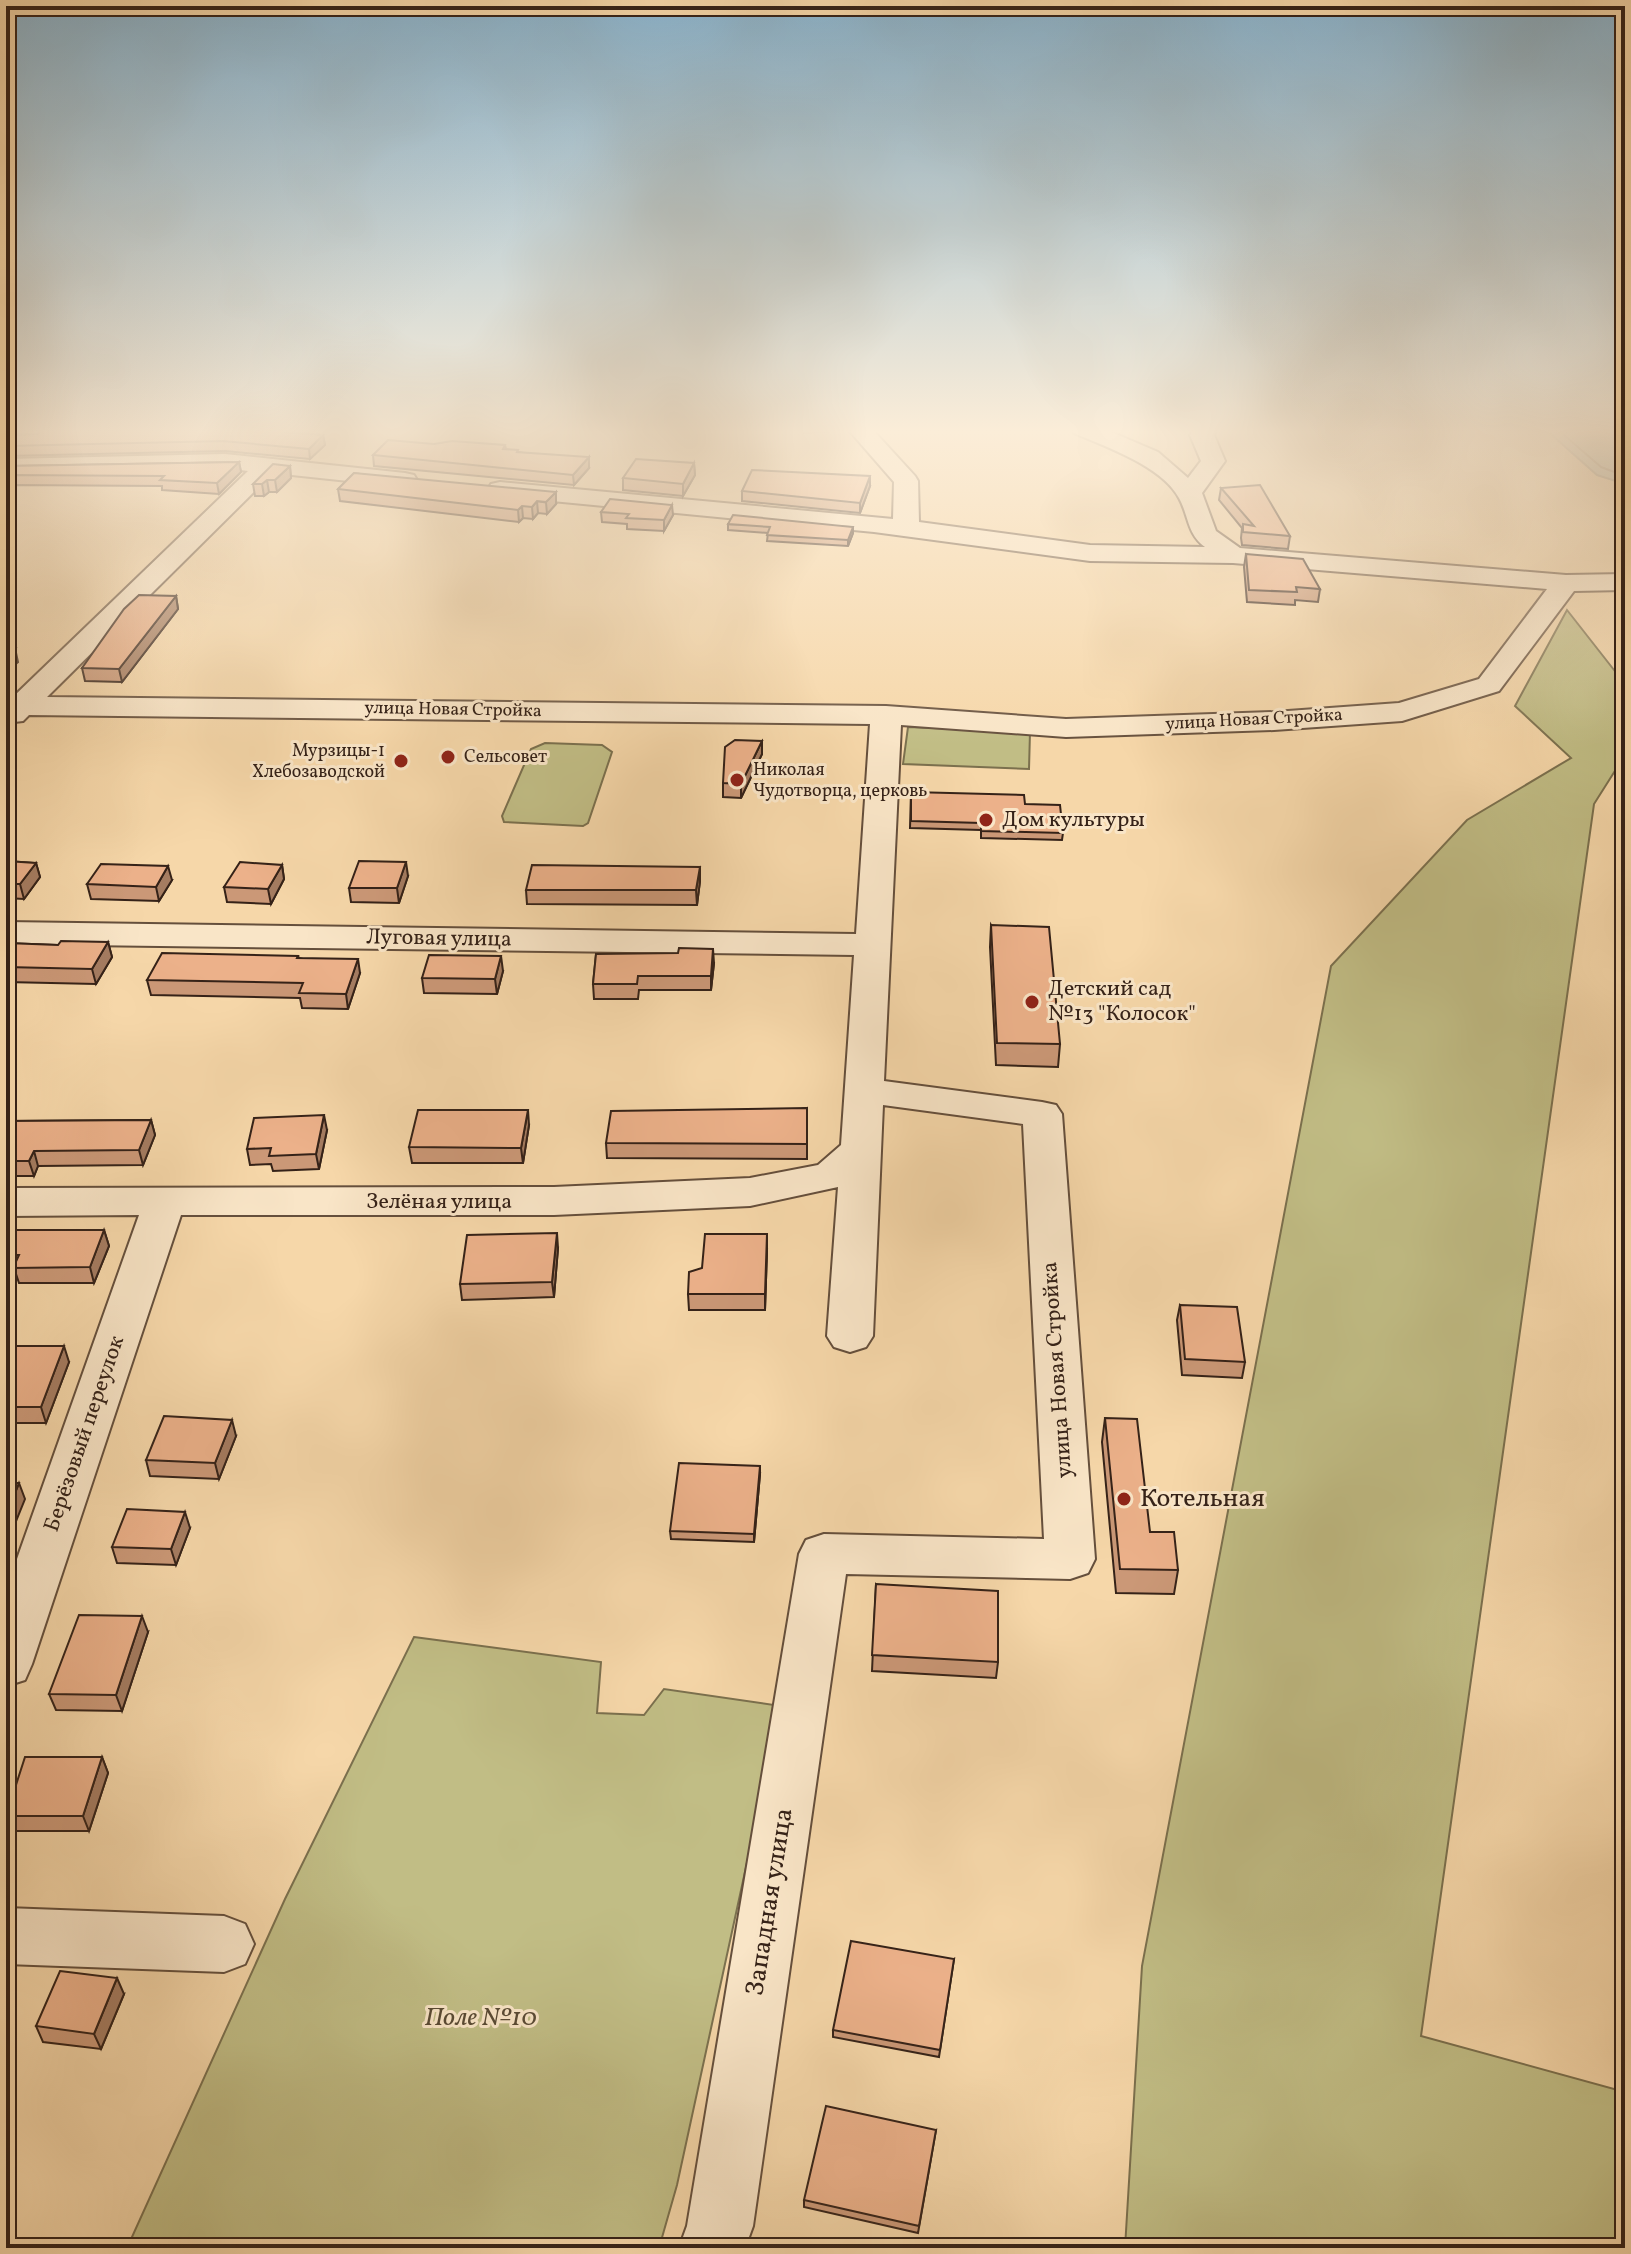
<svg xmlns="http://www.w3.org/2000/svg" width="1631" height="2254" viewBox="0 0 1631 2254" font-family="Vollkorn,serif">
<rect width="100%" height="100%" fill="#f6d7a9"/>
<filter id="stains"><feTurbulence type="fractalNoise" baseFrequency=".0025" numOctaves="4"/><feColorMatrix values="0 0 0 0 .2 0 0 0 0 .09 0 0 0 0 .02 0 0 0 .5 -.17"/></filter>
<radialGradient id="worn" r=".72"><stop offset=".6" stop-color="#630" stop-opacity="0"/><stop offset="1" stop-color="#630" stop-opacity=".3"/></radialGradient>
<!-- green -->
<g fill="#c1bd85" stroke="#7b704e" stroke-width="2">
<polygon points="1567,610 1625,684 1625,755 1594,804 1421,2036 1625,2092 1625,2248 1125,2248 1142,1966 1331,966 1467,820 1571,758 1515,706"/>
<polygon points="908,727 1030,732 1029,769 903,764"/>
<polygon points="545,743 602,745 612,752 588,823 583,826 504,822 502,816 531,749"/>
<polygon points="414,1637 601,1662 597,1713 644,1715 664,1689 781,1706 677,2185 659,2248 127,2248 285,1899"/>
</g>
<!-- water -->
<polygon fill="#9eb8b0" stroke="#747c73" stroke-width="2" points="1544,428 1625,428 1625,484 1597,475"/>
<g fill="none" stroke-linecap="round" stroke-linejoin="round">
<!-- shore -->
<polyline stroke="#6a6d64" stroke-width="2" points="1556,428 1601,467 1625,476"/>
<!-- minor casing -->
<g stroke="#654f3c" stroke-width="4">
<g id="minor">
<path d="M847 428H871L915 476 918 481 919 522 1090 545 1205 547C1187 534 1189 516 1179 498 1162 466 1106 447 1074 433L1071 428H1102L1158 452 1188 478 1201 461 1190 435 1194 428H1217L1214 435 1225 461 1202 493 1216 531 1240 548 1566 575 1625 574V590L1574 591 1499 691 1402 721 1274 730 1066 737 901 725 884 1081 1042 1102 1056 1105 1062 1114 1095 1559 1088 1573 1070 1579 846 1574 753 2226 745 2248H679L687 2226 799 1554 806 1540 824 1534 1044 1539 1023 1124 883 1105 873 1336 866 1347 850 1352 834 1347 827 1336 838 1187 750 1206 554 1215H181L32 1664 25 1680 6 1686V1590L139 1215 6 1216V1188L554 1187 750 1178 818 1165 841 1145 854 955 6 944V922L856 934 870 724 29 715 23 721 6 723V697H13L248 471 225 468 6 473V459L225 454 405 473 414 475 417 480 414 485 405 487 273 473 47 697 886 706 1066 719 1274 712 1399 703 1479 679 1547 589 1233 563 1090 561 874 532 500 496 491 494 488 489 491 484 500 482 893 519 894 482Z"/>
<polygon points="6,1908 224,1916 245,1924 254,1944 245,1964 224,1972 6,1964"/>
</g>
</g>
<!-- minor -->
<use href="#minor" fill="#f9e5c7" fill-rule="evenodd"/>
</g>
<!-- wall -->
<g fill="#cb9877" stroke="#352218" stroke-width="2">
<polygon points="284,432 323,435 325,445 310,459 225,451 6,456 6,435"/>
<polygon points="434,444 505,445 506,449 589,468 574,485 374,466 373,455"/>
<polygon points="239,462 241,472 219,494 162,490 162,486 14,485 6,496 6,466"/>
<polygon points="694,463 695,475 683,496 623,490 623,478"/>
<polygon points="290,466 291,478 277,492 269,492 264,496 255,496 253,484"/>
<polygon points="354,473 556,504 547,514 538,513 533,519 523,518 519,522 340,501 338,489"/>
<polygon points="870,486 860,513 742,501 742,491"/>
<polygon points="1221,488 1290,536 1288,549 1242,545 1241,538 1242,528 1219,500"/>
<polygon points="601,512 673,515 664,531 627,529 627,524 602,522"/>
<polygon points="728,524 853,527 853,533 848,546 767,541 768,533 728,530"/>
<polygon points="1246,554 1320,589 1318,602 1295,600 1295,605 1247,602 1244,567"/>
<polygon points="176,596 178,609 122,682 85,681 82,668"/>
<polygon points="762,741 762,754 741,798 723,797 723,783"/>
<polygon points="911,792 1025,804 1063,833 1062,840 981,838 981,830 910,828"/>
<polygon points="6,861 36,863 40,877 24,899 6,898"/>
<polygon points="282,865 284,879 271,904 227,902 224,887"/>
<polygon points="700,867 700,881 697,905 527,904 526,890"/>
<polygon points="408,876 399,903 351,902 349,888"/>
<polygon points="172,880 159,901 91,899 87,884"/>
<polygon points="991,925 1060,1044 1058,1067 996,1065 990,947"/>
<polygon points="108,942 112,957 96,984 6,982 6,943 58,945"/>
<polygon points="596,954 714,963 711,990 639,990 638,999 594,999 593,984"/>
<polygon points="298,956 299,958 360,973 348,1009 302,1008 300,998 151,995 147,980"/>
<polygon points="503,971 497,994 424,993 422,978"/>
<polygon points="807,1108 807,1159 607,1158 606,1143"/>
<polygon points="151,1120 155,1135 143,1165 38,1166 34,1176 6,1176 6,1121"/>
<polygon points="529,1125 523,1163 412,1163 409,1147"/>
<polygon points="327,1130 319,1169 273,1171 271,1164 250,1165 247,1149"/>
<polygon points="6,1230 104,1230 109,1246 94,1283 19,1283 15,1271 6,1271"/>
<polygon points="558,1248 554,1297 462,1300 460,1284"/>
<polygon points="767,1250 765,1310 689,1310 688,1294"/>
<polygon points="1180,1305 1245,1362 1242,1378 1182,1375 1177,1320"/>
<polygon points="6,1350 69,1362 46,1423 6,1423"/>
<polygon points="1105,1418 1150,1532 1178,1570 1174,1594 1116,1593 1102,1442"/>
<polygon points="236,1436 219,1479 150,1476 146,1460"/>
<polygon points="760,1474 754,1542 671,1539 670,1531"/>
<polygon points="190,1528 176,1565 117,1563 112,1547"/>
<polygon points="876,1584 998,1662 996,1678 872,1671"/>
<polygon points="148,1632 122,1711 56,1710 49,1694"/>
<polygon points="102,1757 108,1773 89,1831 12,1831 6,1818 6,1812"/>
<polygon points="954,1959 939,2057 833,2037 833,2030"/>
<polygon points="124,1994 101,2049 43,2042 36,2026"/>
<polygon points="936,2130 918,2233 804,2207 804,2200"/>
</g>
<!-- shaded-wall -->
<g fill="#a57c61" stroke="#352218" stroke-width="2">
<polygon points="804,428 829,428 829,431 804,433"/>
<polygon points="323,435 325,445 310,459 309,449"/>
<polygon points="589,457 589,468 574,485 573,475"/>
<polygon points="239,462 241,472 219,494 217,483"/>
<polygon points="694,463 695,475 683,496 683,484"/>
<polygon points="290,466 291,478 277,492 275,480"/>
<polygon points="11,475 14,485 7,496 6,483"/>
<polygon points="870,476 870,486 860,513 860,503"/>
<polygon points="267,480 269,492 264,496 262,484"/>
<polygon points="556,492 556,504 547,514 546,502"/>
<polygon points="537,501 538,513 533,519 532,507"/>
<polygon points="672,505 673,515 664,531 664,520"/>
<polygon points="522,506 523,518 519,522 518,510"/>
<polygon points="853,527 853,533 848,546 848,540"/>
<polygon points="176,596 178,609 122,682 119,669"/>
<polygon points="15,648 18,662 6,672 6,656"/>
<polygon points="762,741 762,754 741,798 741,784"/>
<polygon points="7,770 11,784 6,791 6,771"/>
<polygon points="406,862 408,876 399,903 397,888"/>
<polygon points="36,863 40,877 24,899 20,884"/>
<polygon points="282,865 284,879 271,904 268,889"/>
<polygon points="168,866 172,880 159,901 156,887"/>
<polygon points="700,867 700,881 697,905 696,890"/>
<polygon points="108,942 112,957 96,984 92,969"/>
<polygon points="713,949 714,963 711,990 711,976"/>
<polygon points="501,956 503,971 497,994 495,979"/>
<polygon points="358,959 360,973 348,1009 346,994"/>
<polygon points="528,1110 529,1125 523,1163 521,1148"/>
<polygon points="324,1115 327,1130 319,1169 316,1154"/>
<polygon points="151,1120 155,1135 143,1165 139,1150"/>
<polygon points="34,1151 38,1166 34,1176 29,1161"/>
<polygon points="104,1230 109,1246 94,1283 90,1267"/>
<polygon points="557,1233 558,1248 554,1297 552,1282"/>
<polygon points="767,1234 767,1250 765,1310 765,1294"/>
<polygon points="64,1346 69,1362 46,1423 41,1407"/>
<polygon points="232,1420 236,1436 219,1479 215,1463"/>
<polygon points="760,1466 760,1474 754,1542 754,1534"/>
<polygon points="19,1483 25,1499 6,1546 6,1515"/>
<polygon points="185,1512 190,1528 176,1565 171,1549"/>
<polygon points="142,1616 148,1632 122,1711 116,1695"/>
<polygon points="102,1757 108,1773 89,1831 83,1816"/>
<polygon points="117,1978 124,1994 101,2049 94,2034"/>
</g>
<!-- building -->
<g fill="#ecb18a" stroke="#352218" stroke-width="2">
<polygon points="42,428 283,428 284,432 323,435 309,449 223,441 6,446 6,435 38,434"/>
<polygon points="388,440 434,444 452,441 505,445 503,449 518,450 517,452 589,457 573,475 373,455"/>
<polygon points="636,459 694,463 683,484 623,478"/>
<polygon points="239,462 217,483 160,480 164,476 11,475 6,483 6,466"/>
<polygon points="273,464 290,466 275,480 267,480 262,484 253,484"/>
<polygon points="752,470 870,476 860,503 742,491"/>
<polygon points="354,473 556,492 546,502 537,501 532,507 522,506 518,510 338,489"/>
<polygon points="1260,485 1290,536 1243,532 1243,524 1254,526 1221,488"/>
<polygon points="610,499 672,505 664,520 626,518 629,514 601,512"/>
<polygon points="733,515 853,527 848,540 767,535 770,527 728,524"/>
<polygon points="1246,554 1303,559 1320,589 1296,587 1297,592 1249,590"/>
<polygon points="139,595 176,596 119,669 82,668 124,609"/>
<polygon points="6,648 15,648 6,656"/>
<polygon points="735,740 762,741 741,784 723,783 725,747"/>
<polygon points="911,792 1024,795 1025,804 1060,805 1063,833 981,831 981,823 911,821"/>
<polygon points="6,861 36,863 20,884 6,884"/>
<polygon points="359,861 406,862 397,888 349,888"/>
<polygon points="240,862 282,865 268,889 224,887"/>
<polygon points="101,864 168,866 156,887 87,884"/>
<polygon points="532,865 700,867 696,890 526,890"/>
<polygon points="991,925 1049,927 1060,1044 997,1043"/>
<polygon points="61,941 108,942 92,969 6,967 6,943 58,945"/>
<polygon points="679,948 713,949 711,976 638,976 637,984 593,984 596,954 678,953"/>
<polygon points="162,953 298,956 297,958 358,959 346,994 299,993 303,983 147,980"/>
<polygon points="429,955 501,956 495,979 422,978"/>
<polygon points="807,1108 807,1144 606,1143 611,1111"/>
<polygon points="418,1110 528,1110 521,1148 409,1147"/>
<polygon points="324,1115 316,1154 269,1156 271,1148 247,1149 254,1118"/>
<polygon points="151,1120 139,1150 34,1151 29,1161 6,1161 6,1121"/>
<polygon points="6,1230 104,1230 90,1267 13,1268 19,1255 6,1255"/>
<polygon points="557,1233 552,1282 460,1284 467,1235"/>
<polygon points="705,1234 767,1234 765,1294 688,1294 689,1272 702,1268"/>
<polygon points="1180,1305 1237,1307 1245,1362 1185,1359"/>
<polygon points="8,1346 64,1346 41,1407 6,1407 6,1350"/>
<polygon points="164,1416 232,1420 215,1463 146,1460"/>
<polygon points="1105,1418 1137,1419 1150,1532 1174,1532 1178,1570 1120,1569"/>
<polygon points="679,1463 760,1466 754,1534 670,1531"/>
<polygon points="6,1483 19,1483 6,1515"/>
<polygon points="127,1509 185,1512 171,1549 112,1547"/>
<polygon points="876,1584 998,1591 998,1662 872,1655"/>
<polygon points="79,1615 142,1616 116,1695 49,1694"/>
<polygon points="25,1757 102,1757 83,1816 6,1816"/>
<polygon points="851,1941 954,1959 940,2050 833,2030"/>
<polygon points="60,1971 117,1978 94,2034 36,2026"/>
<polygon points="826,2106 936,2130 919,2226 804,2200"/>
</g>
<!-- sky -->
<linearGradient id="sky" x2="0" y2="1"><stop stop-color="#8ab6d2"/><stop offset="0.58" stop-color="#fbedd8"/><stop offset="1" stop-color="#fbedd8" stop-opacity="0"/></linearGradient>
<rect width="1631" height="744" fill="url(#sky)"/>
<!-- markers -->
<g fill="#8f2418" stroke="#f9e5c7" stroke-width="3">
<circle cx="448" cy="757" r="8"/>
<circle cx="401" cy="761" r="8"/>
<circle cx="737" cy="780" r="8"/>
<circle cx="986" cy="820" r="8"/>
<circle cx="1032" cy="1002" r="8"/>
<circle cx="1124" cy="1499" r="8"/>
</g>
<g text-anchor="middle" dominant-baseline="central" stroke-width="6" stroke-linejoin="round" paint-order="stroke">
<!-- far-street labels -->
<g font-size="18" fill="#352218" stroke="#f9e5c7">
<text transform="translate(453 710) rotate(1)">улица Новая Стройка</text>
<text transform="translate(1254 720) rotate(-3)">улица Новая Стройка</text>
</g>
<!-- far-poi labels -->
<g font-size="18" fill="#352218" stroke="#f9e5c7" text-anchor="start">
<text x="385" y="751" text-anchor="end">Мурзицы-1<tspan x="385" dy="21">Хлебозаводской</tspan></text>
<text x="464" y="757">Сельсовет</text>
<text x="753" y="770">Николая<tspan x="753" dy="21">Чудотворца, церковь</tspan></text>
</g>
<!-- poi labels -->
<g font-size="22" fill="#352218" stroke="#f9e5c7" text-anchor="start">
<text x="1002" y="820">Дом культуры</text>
<text x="1048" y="989">Детский сад<tspan x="1048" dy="25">№13 "Колосок"</tspan></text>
</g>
<!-- street labels -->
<g font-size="22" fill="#352218" stroke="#f9e5c7">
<text transform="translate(439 939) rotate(1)">Луговая улица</text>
<text x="439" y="1202">Зелёная улица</text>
<text transform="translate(1058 1370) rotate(-94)">улица Новая Стройка</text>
<text transform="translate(85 1434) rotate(-71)">Берёзовый переулок</text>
</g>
<!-- near-poi labels -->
<g font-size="26" fill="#352218" stroke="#f9e5c7" text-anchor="start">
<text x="1140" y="1499">Котельная</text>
</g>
<!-- near-street labels -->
<g font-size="26" fill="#352218" stroke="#f9e5c7">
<text transform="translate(770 1902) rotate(-81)">Западная улица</text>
</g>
<!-- near-park labels -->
<g font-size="26" font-style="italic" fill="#584933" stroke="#f9e5c7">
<text x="481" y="2018">Поле №10</text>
</g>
</g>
<!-- margin -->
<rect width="1631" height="2254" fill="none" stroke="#f6d7a9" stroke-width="32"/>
<rect x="8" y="8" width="1615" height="2238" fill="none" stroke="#352218" stroke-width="4"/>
<rect x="16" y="16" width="1599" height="2222" fill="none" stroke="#352218" stroke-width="2"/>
<rect width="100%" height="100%" filter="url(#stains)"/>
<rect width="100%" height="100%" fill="url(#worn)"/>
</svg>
